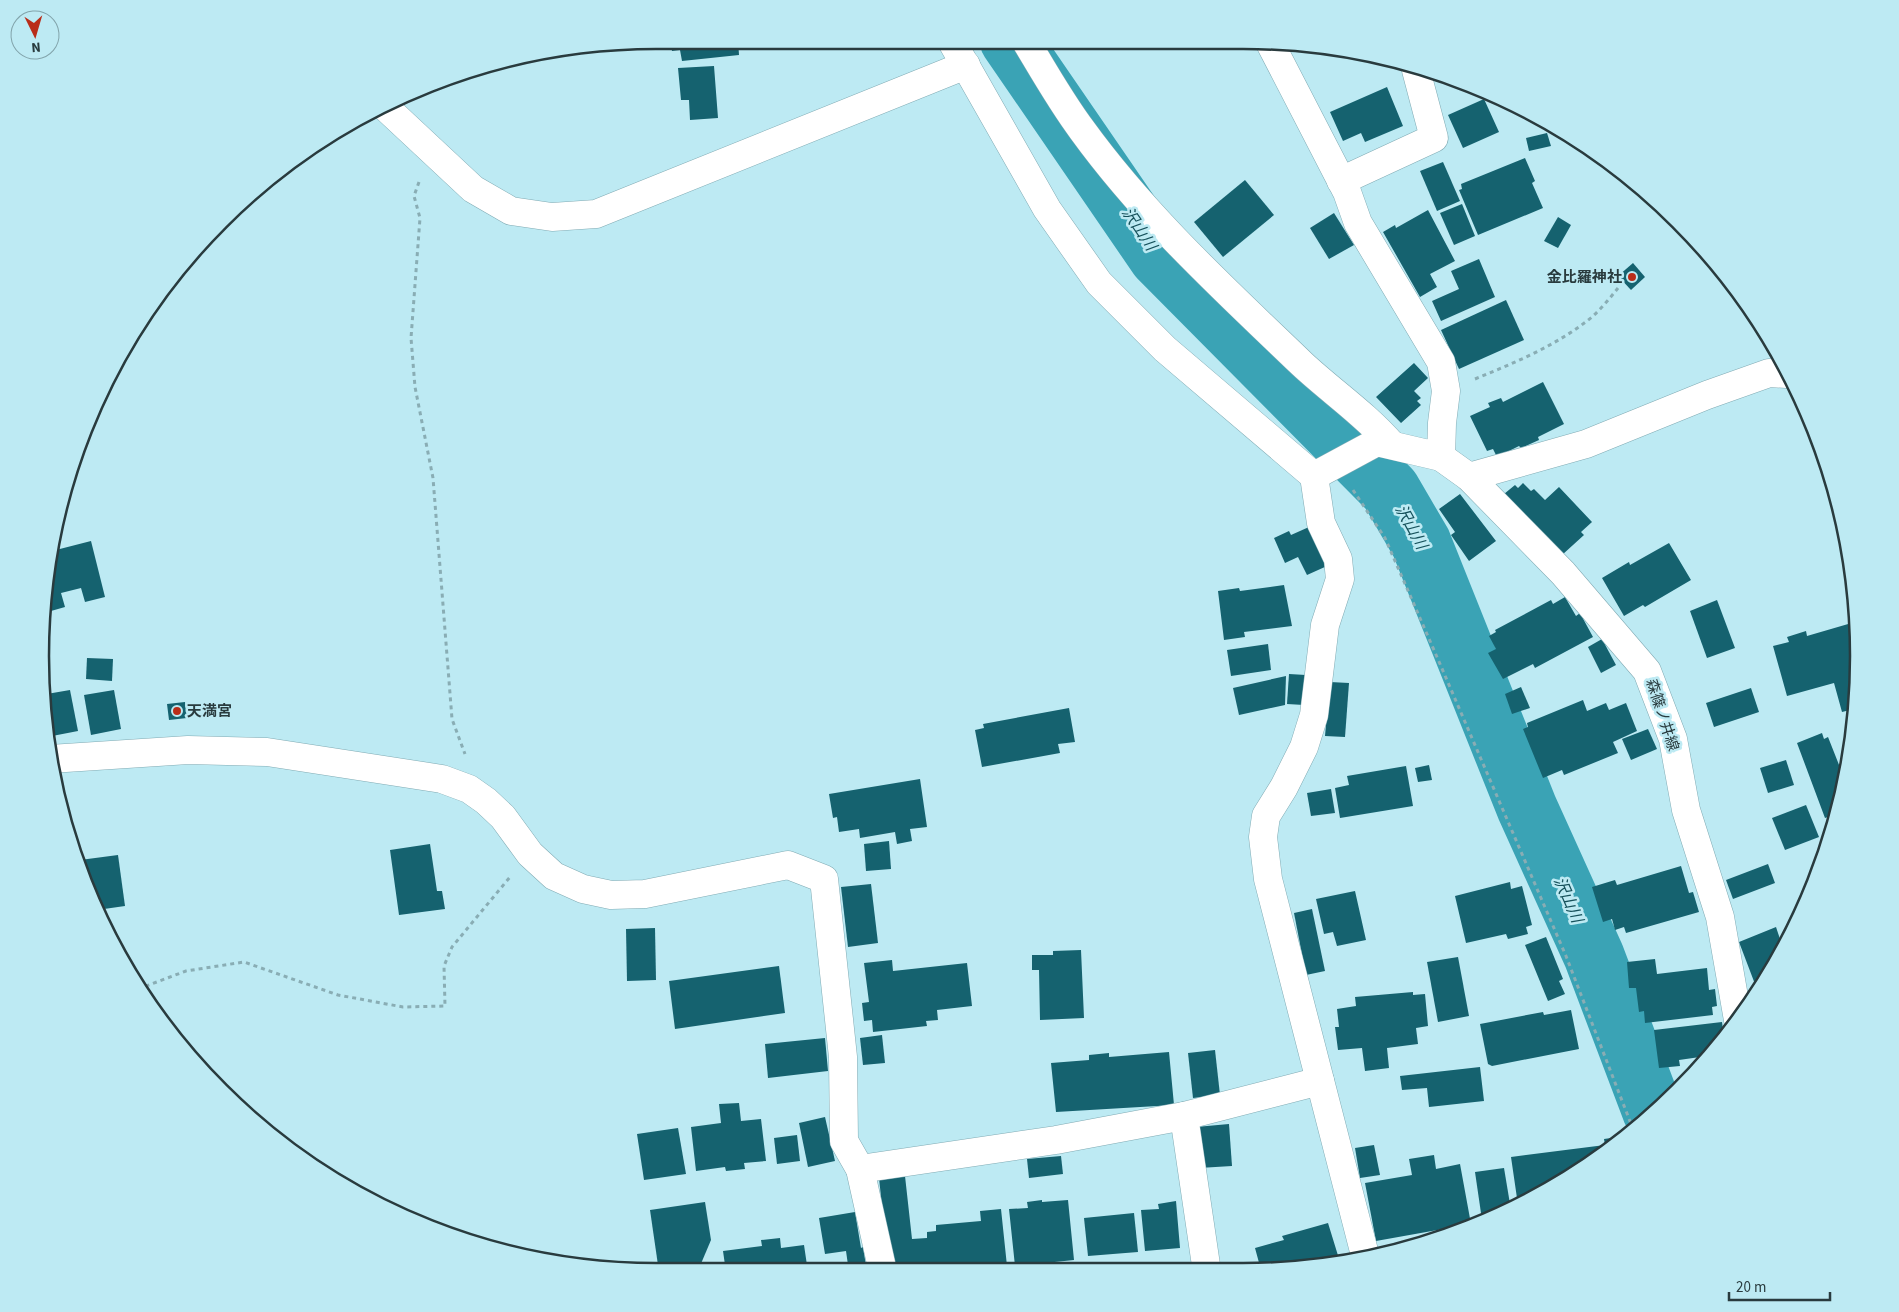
<svg xmlns="http://www.w3.org/2000/svg" width="1899" height="1312" viewBox="0 0 1899 1312" font-family="'Source Sans 3','Noto Sans JP',sans-serif">
<rect width="100%" height="100%" fill="#bdeaf3"/>
<g fill="none" stroke-linecap="round" stroke-linejoin="round">
<!-- river -->
<polyline stroke="#3aa3b5" stroke-width="61" points="1010,40 1159,257 1390,490 1421,543 1527,808 1594,956 1653,1112"/>
</g>
<!-- building -->
<g fill="#15626f">
<polygon points="670,40 738,40 739,55 682,61 680,50 672,51"/>
<polygon points="714,66 718,118 690,120 689,100 681,100 678,68"/>
<polygon points="1387,87 1403,126 1365,142 1361,133 1343,141 1330,112"/>
<polygon points="1484,99 1499,132 1463,148 1448,115"/>
<polygon points="1547,133 1551,146 1529,151 1526,138"/>
<polygon points="1525,158 1535,181 1532,183 1543,208 1478,235 1459,190 1462,189 1461,184"/>
<polygon points="1443,162 1460,201 1437,211 1420,171"/>
<polygon points="1245,180 1274,215 1223,257 1194,222"/>
<polygon points="1462,204 1475,236 1454,245 1440,213"/>
<polygon points="1428,210 1455,261 1430,274 1437,287 1420,297 1383,232 1395,225 1396,228"/>
<polygon points="1334,213 1354,245 1329,259 1310,228"/>
<polygon points="1558,217 1571,225 1558,248 1544,241"/>
<polygon points="1479,259 1495,297 1441,321 1432,301 1459,289 1451,271"/>
<polygon points="1633,263 1645,277 1631,290 1618,276"/>
<polygon points="1506,300 1524,340 1459,369 1441,330"/>
<polygon points="1414,363 1428,378 1414,391 1421,398 1417,401 1421,405 1401,423 1376,397"/>
<polygon points="1543,382 1564,424 1538,437 1539,440 1521,448 1519,446 1497,457 1493,449 1487,451 1470,416 1490,407 1488,403 1501,398 1503,402"/>
<polygon points="1523,483 1531,491 1534,489 1545,500 1559,487 1592,522 1581,532 1584,535 1562,555 1504,494 1515,485 1518,488"/>
<polygon points="1460,494 1496,541 1469,561 1451,535 1455,532 1439,509"/>
<polygon points="1309,527 1327,566 1307,575 1298,557 1285,563 1274,538 1289,531 1291,535"/>
<polygon points="91,541 105,597 85,602 81,588 61,593 65,607 44,613 45,576 49,562 52,561 52,551"/>
<polygon points="1669,543 1691,580 1645,607 1643,605 1624,616 1602,578 1629,562 1630,565"/>
<polygon points="1284,585 1292,626 1244,632 1245,637 1224,640 1218,591 1239,588 1240,591"/>
<polygon points="1565,597 1576,616 1580,613 1593,637 1535,668 1533,664 1503,679 1488,653 1496,649 1489,636 1496,632 1495,630 1551,600 1553,604"/>
<polygon points="1717,600 1735,648 1707,658 1690,611"/>
<polygon points="1855,622 1859,656 1857,677 1854,678 1856,685 1854,709 1842,712 1834,683 1787,696 1773,646 1789,642 1787,637 1806,631 1807,636"/>
<polygon points="1602,639 1616,665 1601,673 1588,647"/>
<polygon points="1268,644 1271,670 1231,676 1227,650"/>
<polygon points="87,658 113,659 112,681 86,679"/>
<polygon points="1289,674 1306,675 1304,705 1287,704"/>
<polygon points="1286,676 1285,705 1239,715 1233,688"/>
<polygon points="1330,682 1349,683 1345,737 1325,736"/>
<polygon points="1521,687 1530,708 1512,714 1505,694"/>
<polygon points="1751,688 1759,712 1714,727 1706,703"/>
<polygon points="70,690 78,731 47,737 41,695"/>
<polygon points="114,690 121,729 91,735 84,695"/>
<polygon points="1583,700 1587,711 1606,703 1609,710 1626,703 1637,731 1613,742 1618,753 1564,775 1562,770 1543,778 1523,729 1528,727 1527,723"/>
<polygon points="185,702 187,718 169,720 167,704"/>
<polygon points="1069,708 1075,742 1058,744 1060,753 982,767 975,730 984,728 983,724"/>
<polygon points="1648,729 1657,749 1631,760 1622,739"/>
<polygon points="1822,733 1824,739 1828,737 1843,775 1847,775 1833,822 1831,816 1825,818 1797,743"/>
<polygon points="1786,760 1794,785 1768,793 1760,768"/>
<polygon points="1429,765 1432,780 1418,782 1415,768"/>
<polygon points="1406,766 1413,806 1340,818 1335,788 1349,785 1347,776"/>
<polygon points="920,779 927,827 910,829 912,841 897,844 895,832 860,838 859,829 839,832 837,817 833,818 829,794"/>
<polygon points="1331,789 1335,813 1311,816 1307,793"/>
<polygon points="1806,805 1819,837 1785,850 1772,818"/>
<polygon points="889,841 891,869 866,871 864,844"/>
<polygon points="430,844 437,891 442,891 445,909 399,915 390,850"/>
<polygon points="118,855 125,906 97,910 80,860"/>
<polygon points="1768,864 1775,883 1733,899 1726,880"/>
<polygon points="1681,866 1689,893 1693,892 1699,912 1626,933 1624,927 1615,930 1612,919 1603,922 1592,887 1615,880 1617,885"/>
<polygon points="1510,882 1511,889 1522,886 1532,925 1526,927 1528,934 1508,939 1506,934 1466,943 1455,896"/>
<polygon points="871,884 878,943 848,947 841,887"/>
<polygon points="1355,891 1366,940 1337,946 1333,932 1324,934 1316,899"/>
<polygon points="1312,909 1325,971 1306,975 1294,913"/>
<polygon points="1776,927 1780,939 1789,935 1758,992 1739,942"/>
<polygon points="655,928 656,980 627,981 626,929"/>
<polygon points="1546,937 1563,979 1559,981 1565,994 1548,1001 1525,945"/>
<polygon points="1081,950 1084,1018 1040,1020 1039,970 1032,970 1032,955 1053,955 1053,951"/>
<polygon points="1458,957 1469,1016 1438,1022 1427,962"/>
<polygon points="1655,959 1657,974 1707,968 1709,990 1715,989 1717,1006 1712,1007 1713,1015 1645,1023 1644,1011 1639,1012 1636,988 1629,988 1627,962"/>
<polygon points="892,960 893,971 967,963 972,1006 937,1010 938,1020 926,1021 927,1026 873,1032 872,1020 864,1021 862,1003 869,1002 864,963"/>
<polygon points="779,966 785,1013 675,1029 669,981"/>
<polygon points="1413,992 1413,995 1425,994 1428,1026 1416,1028 1418,1044 1387,1048 1389,1068 1365,1071 1362,1048 1338,1050 1335,1027 1339,1027 1337,1009 1356,1006 1355,997"/>
<polygon points="1571,1010 1579,1049 1492,1066 1488,1064 1480,1024 1543,1012 1544,1015"/>
<polygon points="1722,1022 1724,1037 1707,1056 1679,1060 1680,1066 1659,1068 1654,1030"/>
<polygon points="882,1035 885,1063 863,1065 860,1038"/>
<polygon points="825,1038 828,1071 768,1078 765,1044"/>
<polygon points="1215,1050 1220,1095 1193,1098 1188,1053"/>
<polygon points="1169,1052 1174,1105 1056,1112 1051,1063 1089,1060 1089,1055 1109,1053 1109,1057"/>
<polygon points="1480,1067 1484,1101 1429,1107 1427,1088 1402,1090 1400,1076"/>
<polygon points="739,1103 741,1121 761,1119 766,1161 744,1163 745,1169 726,1171 725,1167 696,1171 691,1127 721,1123 719,1104"/>
<polygon points="825,1117 835,1161 808,1167 799,1123"/>
<polygon points="1229,1124 1232,1166 1199,1168 1196,1127"/>
<polygon points="678,1128 686,1174 644,1180 637,1134"/>
<polygon points="797,1135 800,1161 777,1164 774,1138"/>
<polygon points="1625,1136 1585,1168 1523,1204 1518,1205 1511,1157 1605,1145 1604,1139"/>
<polygon points="1374,1145 1380,1175 1360,1178 1355,1148"/>
<polygon points="1434,1155 1436,1169 1460,1164 1471,1224 1376,1241 1365,1183 1412,1175 1409,1159"/>
<polygon points="1061,1156 1063,1174 1029,1178 1027,1159"/>
<polygon points="1504,1168 1511,1210 1482,1220 1475,1172"/>
<polygon points="905,1176 912,1239 927,1238 927,1232 936,1231 936,1225 981,1221 980,1211 1001,1209 1007,1266 955,1272 920,1272 919,1265 909,1266 910,1271 895,1272 888,1263 879,1178"/>
<polygon points="1042,1200 1042,1202 1068,1200 1074,1260 1015,1266 1009,1209 1028,1208 1027,1202"/>
<polygon points="1176,1201 1180,1248 1145,1251 1141,1210 1159,1209 1158,1204"/>
<polygon points="705,1202 711,1240 700,1266 659,1272 650,1210"/>
<polygon points="855,1212 861,1248 863,1247 867,1272 849,1272 846,1251 825,1254 819,1218"/>
<polygon points="1134,1213 1138,1252 1088,1256 1084,1218"/>
<polygon points="1328,1223 1340,1262 1261,1270 1255,1248 1284,1240 1282,1236"/>
<polygon points="780,1238 781,1248 804,1245 808,1272 726,1272 723,1251 762,1246 761,1240"/>
</g>
<g fill="none" stroke-linecap="round" stroke-linejoin="round">
<!-- minor casing -->
<g stroke="#81abb4" stroke-width="29">
<g id="minor">
<polyline points="951,40 1047,209 1099,283 1165,349 1314,476 1321,523 1338,559 1340,579 1325,625 1314,715 1304,747 1284,787 1266,816 1263,837 1268,879 1366,1259"/>
<path d="M1025 40C1043 70 1061 102 1082 130 1145 217 1225 290 1302 364 1332 392 1365 414 1392 445"/>
<polyline points="1270,43 1347,192 1358,223 1441,362 1446,391 1442,423 1441,457 1377,442 1314,476"/>
<polyline points="382,104 473,189 511,211 552,217 596,214 966,65"/>
<polyline points="1341,181 1434,138 1416,70"/>
<polyline points="1469,477 1586,444 1707,395 1769,373 1787,374"/>
<polyline points="50,759 188,750 267,752 442,779 469,789 486,801 503,817 530,854 554,876 583,889 611,895 645,894 788,865 824,879 843,1057 844,1141 860,1169 883,1272"/>
<polyline points="1184,1116 1320,1081"/>
<polyline points="860,1169 1056,1140 1184,1116 1207,1272"/>
</g>
</g>
<!-- secondary casing -->
<g stroke="#81abb4" stroke-width="29">
<polyline id="secondary" points="1441,457 1469,477 1563,573 1647,671 1673,739 1686,810 1720,917 1738,1020"/>
</g>
<!-- path -->
<g stroke="#89adb4" stroke-width="3" stroke-dasharray="4 4" stroke-linecap="butt">
<polyline points="419,182 414,196 420,218 411,338 415,387 433,478 452,719 465,754"/>
<path d="M1475 379C1516 362 1556 346 1592 317 1601 309 1610 298 1618 288"/>
<polyline points="1353,490 1385,538 1437,657 1566,956 1633,1129"/>
<polyline points="138,989 186,971 244,962 338,995 403,1007 445,1006 444,966 452,947 510,877"/>
</g>
<!-- minor -->
<use href="#minor" stroke="#fff" stroke-width="28"/>
<!-- secondary -->
<use href="#secondary" stroke="#fff" stroke-width="28"/>
</g>
<!-- markers -->
<g fill="#b92d19" stroke="#bdeaf3" stroke-width="2">
<circle cx="1632" cy="277" r="5"/>
<circle cx="177" cy="711" r="5"/>
</g>
<g text-anchor="middle" dominant-baseline="central" stroke-width="5" stroke-linejoin="round" paint-order="stroke">
<!-- poi labels -->
<g font-size="15" font-weight="bold" fill="#293b3e" stroke="#bdeaf3" text-anchor="end">
<text x="1622" y="277">金比羅神社</text>
<text x="187" y="711" text-anchor="start">天満宮</text>
</g>
<!-- street labels -->
<g font-size="15" fill="#293b3e" stroke="#bdeaf3">
<text transform="translate(1662 715) rotate(72)">森篠ノ井線</text>
</g>
<!-- water labels -->
<g font-size="16" font-style="italic" fill="#16515b" stroke="#bdeaf3">
<text transform="translate(1139 229) rotate(56)">沢山川</text>
<text transform="translate(1411 527) rotate(61)">沢山川</text>
<text transform="translate(1568 900) rotate(66)">沢山川</text>
</g>
</g>
<!-- crop -->
<path d="M0 0H1899V1312H0ZM656 49H1243A607 607 0 0 1 1850 656V656A607 607 0 0 1 1243 1263H656A607 607 0 0 1 49 656V656A607 607 0 0 1 656 49Z" fill="#bdeaf3" fill-rule="evenodd"/>
<path fill="none" stroke="#293b3e" stroke-width="2.5" d="M656 49H1243A607 607 0 0 1 1850 656V656A607 607 0 0 1 1243 1263H656A607 607 0 0 1 49 656V656A607 607 0 0 1 656 49Z"/>
<!-- north arrow -->
<g transform="translate(35 35) rotate(175)"><circle r="24" fill="#bdeaf3" stroke="#82a4ab"/>
<path d="M0-4L9 19L0 12L-9 19Z" fill="#b92d19"/>
<text y="-8" font-size="14" font-weight="bold" text-anchor="middle" fill="#293b3e">N</text>
</g>
<!-- scale -->
<path d="M1729 1292v8h101v-8" fill="none" stroke="#293b3e" stroke-width="2.5"/>
<text x="1736" y="1292" font-size="15" fill="#293b3e" stroke="#bdeaf3" stroke-width="4" paint-order="stroke">20 m</text>
</svg>
